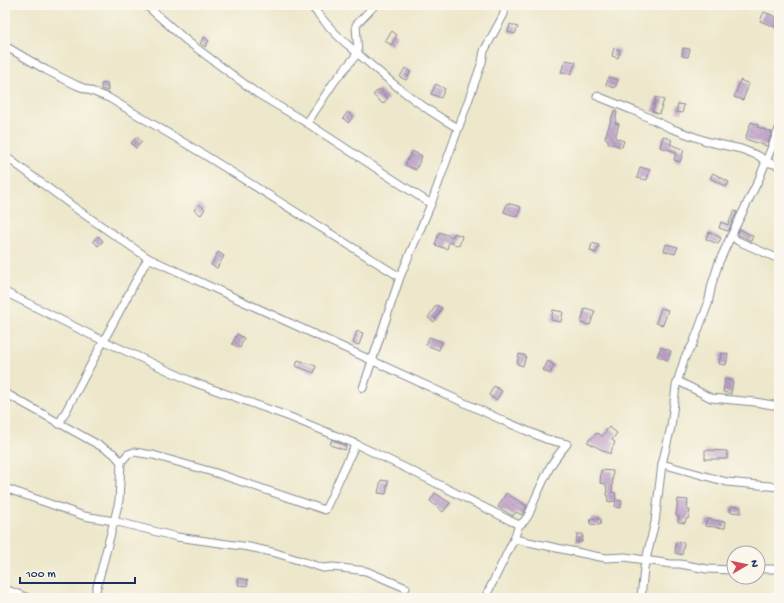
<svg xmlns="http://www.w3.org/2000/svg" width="784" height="603" viewBox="0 0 784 603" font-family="'Gochi Hand',sans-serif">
<defs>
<pattern id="building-back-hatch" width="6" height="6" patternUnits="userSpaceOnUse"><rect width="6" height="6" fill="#bc9dc6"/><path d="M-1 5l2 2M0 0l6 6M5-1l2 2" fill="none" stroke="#9880a4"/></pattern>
</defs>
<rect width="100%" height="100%" fill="#fbf7ec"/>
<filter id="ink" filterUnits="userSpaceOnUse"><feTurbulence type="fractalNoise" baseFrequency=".025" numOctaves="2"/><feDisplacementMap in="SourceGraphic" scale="8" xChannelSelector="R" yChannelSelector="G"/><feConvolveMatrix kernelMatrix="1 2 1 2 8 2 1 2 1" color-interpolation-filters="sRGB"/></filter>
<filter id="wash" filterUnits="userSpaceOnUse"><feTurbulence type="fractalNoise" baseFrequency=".012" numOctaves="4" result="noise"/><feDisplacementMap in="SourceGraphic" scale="16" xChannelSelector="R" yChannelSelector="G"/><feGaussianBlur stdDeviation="0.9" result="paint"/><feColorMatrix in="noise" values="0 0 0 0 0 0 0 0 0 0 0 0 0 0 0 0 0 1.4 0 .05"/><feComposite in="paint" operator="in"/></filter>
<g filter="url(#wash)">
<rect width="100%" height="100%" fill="#ede7cb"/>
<g id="blocks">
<!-- building -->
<g fill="url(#building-back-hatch)">
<polygon points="764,12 779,18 775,27 760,21"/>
<polygon points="510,24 518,27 515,34 508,32"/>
<polygon points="392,31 397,35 391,45 385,41"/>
<polygon points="204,37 209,41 205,47 200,43"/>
<polygon points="614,48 620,50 618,58 612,56"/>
<polygon points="683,48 690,49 688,57 682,56"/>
<polygon points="565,60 576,62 571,74 561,72"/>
<polygon points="405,68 411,72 406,80 400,77"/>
<polygon points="609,77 618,80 615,88 606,85"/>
<polygon points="740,80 749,84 743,100 734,97"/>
<polygon points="107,83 108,91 101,89 101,84"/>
<polygon points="436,84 445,89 441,98 431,94"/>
<polygon points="379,89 388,98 383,104 373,95"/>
<polygon points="656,97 664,100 659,114 652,111"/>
<polygon points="678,104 684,105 682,113 676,112"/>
<polygon points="614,111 617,112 615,123 619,124 615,138 624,141 622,147 608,143 608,140 605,138"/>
<polygon points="348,112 353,117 348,123 343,118"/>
<polygon points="751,122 758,125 757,127 772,132 767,146 745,139"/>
<polygon points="663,136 672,140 670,144 684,150 680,162 674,160 676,152 660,147"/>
<polygon points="137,137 142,142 136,148 131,143"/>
<polygon points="412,151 422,156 416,170 405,165"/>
<polygon points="640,167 650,170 647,180 637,178"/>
<polygon points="713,173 729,182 726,187 710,178"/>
<polygon points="507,203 521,207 518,217 504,212"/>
<polygon points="199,204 205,209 201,215 194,210"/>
<polygon points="734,211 737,212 728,231 719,228 721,222 728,225"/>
<polygon points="740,229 753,236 751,241 737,234"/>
<polygon points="439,232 453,237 454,233 462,236 459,246 449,242 447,249 435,245"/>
<polygon points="709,232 721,238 718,244 706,239"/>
<polygon points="98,236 103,241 98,246 93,241"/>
<polygon points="592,243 599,245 596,253 590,251"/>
<polygon points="666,244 678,247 675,254 664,251"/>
<polygon points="218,252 224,256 217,268 211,265"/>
<polygon points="436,305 442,308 434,322 428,318"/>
<polygon points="585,308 595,311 590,325 581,323"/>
<polygon points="661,308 668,310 663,325 656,323"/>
<polygon points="553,310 563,312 561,322 551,320"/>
<polygon points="357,331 363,333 359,345 353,343"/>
<polygon points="237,334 244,338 240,348 232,344"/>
<polygon points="429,337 442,342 439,350 426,345"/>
<polygon points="661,347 671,351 668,360 657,356"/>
<polygon points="721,353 728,354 726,365 719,364"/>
<polygon points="519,354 526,356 523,366 517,364"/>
<polygon points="298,360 316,366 314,373 296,366"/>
<polygon points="548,361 554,365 550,374 543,370"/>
<polygon points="725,379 733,381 731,394 723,392"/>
<polygon points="494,386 502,391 496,400 489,395"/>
<polygon points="609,427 617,433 612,440 615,442 610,454 587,442 597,433 602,436"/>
<polygon points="332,439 346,446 345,450 330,445"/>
<polygon points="705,450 727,451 727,459 705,459"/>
<polygon points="601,470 613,471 612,493 615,492 616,500 622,501 621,508 615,507 616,501 608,502 606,484 600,483"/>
<polygon points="381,480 388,481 386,494 378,493"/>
<polygon points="435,493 450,503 443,512 430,501"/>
<polygon points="506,493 527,506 522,515 516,512 513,516 498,507"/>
<polygon points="678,499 688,500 687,510 690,510 688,519 686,519 685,523 678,522 679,516 676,516"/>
<polygon points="731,506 741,507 741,513 730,512"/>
<polygon points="591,518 601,519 600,525 590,524"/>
<polygon points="707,519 726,522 725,528 705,526"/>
<polygon points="577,534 583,534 582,542 576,542"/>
<polygon points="676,542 684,543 682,555 675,553"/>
<polygon points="239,578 248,580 247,586 238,585"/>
</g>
</g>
</g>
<g filter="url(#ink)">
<use href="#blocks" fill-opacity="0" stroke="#848b94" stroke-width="1"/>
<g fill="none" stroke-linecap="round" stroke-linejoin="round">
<!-- street casing -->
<g stroke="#848b94" stroke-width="9">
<g id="street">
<polyline points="146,5 187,41 258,94 307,123 431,204"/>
<path d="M310 5C322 18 334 34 348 45 382 75 418 106 458 128"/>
<polyline points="5,46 46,70 76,85 109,98 203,154 400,277"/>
<polyline points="597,96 637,112 670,128 709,142 741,149 759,156 766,162 779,165"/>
<polyline points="307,123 334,82 358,53 356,25 375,5"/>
<path d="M5 156 78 210 148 258 504 421 546 439 567 444C561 451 555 458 550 467 545 477 540 488 535 499 531 508 529 520 519 525"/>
<polyline points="731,236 738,241 779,259"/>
<polyline points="5,292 91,335 193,382 290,417 356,444 428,479 519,525 514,539 485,598"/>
<polyline points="678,381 711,398 755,402 779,406"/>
<polyline points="363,388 400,277 431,204 475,82 482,62 484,51 504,14 504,5"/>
<polyline points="5,393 113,453 121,462"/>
<polyline points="59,424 148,258"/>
<polyline points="662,464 727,482 779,487"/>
<path d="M5 488 84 516 114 521 119 501 121 462 128 454 134 452 153 455 216 473 325 510C336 488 344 466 356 444"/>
<polyline points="514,539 595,556 606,558 625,557 671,564 680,564 707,569 734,570"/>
<polyline points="758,569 779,569"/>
<polyline points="5,589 28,598"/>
<polyline points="94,598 114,521 177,537 249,547 276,553 323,568 333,567 366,571 406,588"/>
<polyline points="641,598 644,568 655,522 662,464 671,427 676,386 685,357 693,344 708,304 712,284 719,262 731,236 759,179 779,129"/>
</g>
</g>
<!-- street -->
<use href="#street" stroke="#fff" stroke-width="7"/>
</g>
</g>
<!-- margin -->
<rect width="784" height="603" fill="none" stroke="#fbf7ec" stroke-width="20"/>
<!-- north arrow -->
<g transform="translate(746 565) rotate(81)"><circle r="19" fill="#fbf7ec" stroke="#a1a7b3"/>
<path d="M0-3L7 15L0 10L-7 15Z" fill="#d1495b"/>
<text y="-6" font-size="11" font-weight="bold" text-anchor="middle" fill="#1b2f5e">N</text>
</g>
<!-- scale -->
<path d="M20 577v6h115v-6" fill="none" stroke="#1b2f5e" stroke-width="2"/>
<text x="26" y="577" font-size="12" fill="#1b2f5e" stroke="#fbf7ec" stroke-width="3" paint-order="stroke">100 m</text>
</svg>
